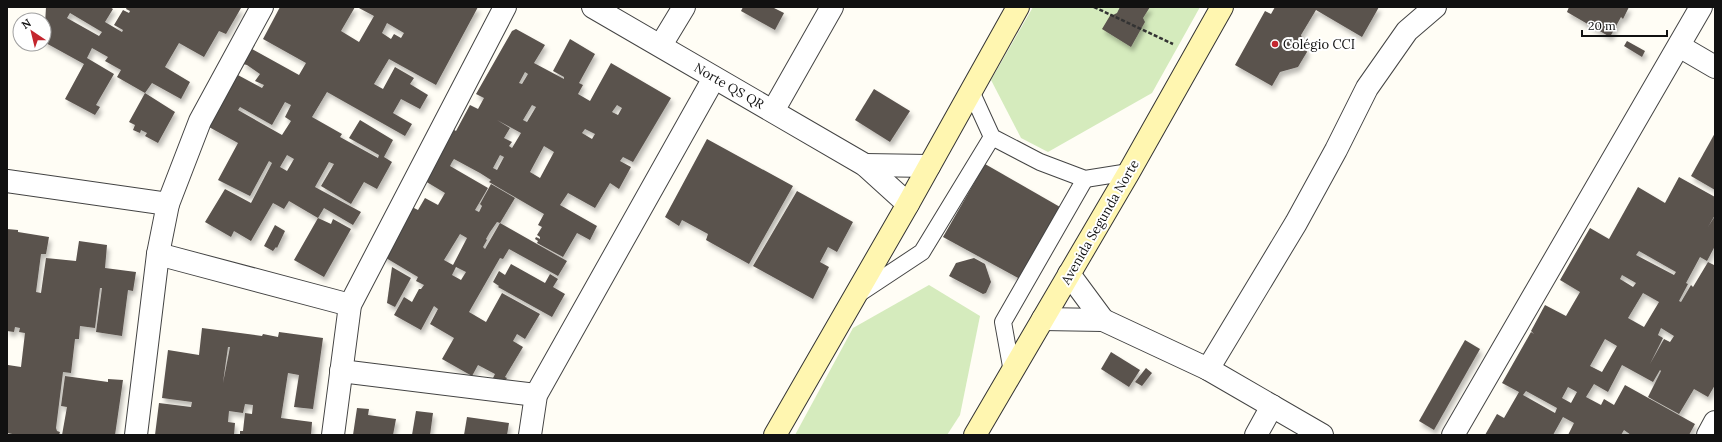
<svg xmlns="http://www.w3.org/2000/svg" width="1722" height="442" viewBox="0 0 1722 442" font-family="Lora,serif">
<defs>
<filter id="shadow"><feDropShadow dx="2.5" dy="4.5" stdDeviation="2" flood-color="#0004"/></filter>
</defs>
<rect width="100%" height="100%" fill="#fffdf5"/>
<!-- green -->
<g fill="#d5ebbd">
<polygon points="1033,7 1200,7 1152,93 1048,152 1021,138 991,80"/>
<polygon points="929,285 980,316 960,415 947,435 795,435 853,328"/>
</g>
<!-- building -->
<g fill="#5a524d" fill-rule="evenodd" filter="url(#shadow)">
<path d="M46 7H110L113 9 105 22 122 32 123 30 114 25 123 10 129 13 130 11 126 9 127 7 241 8 226 34 219 31 204 57 179 43 165 67 190 82 181 99 152 83 145 93 117 77 121 70 105 61 108 57 92 48 87 58 114 74 96 105 100 107 95 115 65 99 84 64 44 42ZM70 13 102 32 99 36 67 18Z"/>
<path d="M280 7H355L341 31 359 42 374 16 357 7H478L436 85 389 59 374 84 383 89 395 67 414 78 410 84 428 95 420 109 401 99 393 113 412 124 405 136 327 92 312 117 342 134 340 137 378 158 379 155 349 138 360 120 393 140 384 157 392 162 377 189 364 182 351 204 321 186 334 164 329 162 315 187 361 212 353 225 324 208 318 218 289 201 284 209 273 203 251 241 234 231 231 237 205 222 225 189 251 203 272 163 269 161 250 196 218 180 238 143 209 127 236 74 262 88 264 85 255 81 260 74 247 65 243 64 252 49 299 75 306 63 263 39ZM387 23 404 33 401 38 394 34 391 39 382 33ZM285 102 291 105 285 117 291 121 282 135 238 110 240 107 272 125ZM287 155 294 159 287 171 280 167Z"/>
<polygon points="743,7 772,7 784,13 775,30 741,11"/>
<polygon points="1120,7 1150,7 1143,18 1145,22 1131,47 1102,29 1111,14 1113,15 1117,13"/>
<polygon points="1275,7 1379,7 1362,37 1316,10 1301,35 1307,52 1298,67 1280,72 1272,86 1235,65 1265,11 1271,14"/>
<polygon points="1569,7 1629,7 1623,19 1621,17 1610,37 1567,12"/>
<path d="M516 29 545 45 534 63 564 79V77L553 71 570 39 595 54 579 83 583 85 578 94 590 101 611 63 671 98 633 162 623 157 620 161 631 167 619 189 610 183 595 208 568 193 560 205 597 226 590 240 577 233 563 257 537 243 538 241 535 239 536 237 540 239V237L537 235 542 227 538 225 544 214 489 182 491 180 480 173 454 159 452 162 450 166 488 188 475 210 479 212 482 206 480 204 491 184 515 198 500 223 497 222 490 232 486 239 487 240 483 247 485 249 500 223 567 261 558 276 509 249 503 259 500 258 469 312 486 322 502 293 540 314 525 339 517 334 513 341 523 347 505 377 507 378 505 381 490 384 495 374 478 365 472 376 442 359 454 338 430 324 438 309 434 306 421 330 394 315 404 297 412 302 419 289H421L424 285 416 281 418 277 381 255 412 207 418 210 425 198 438 205 445 193 425 181 449 127 456 131 470 105 478 109 484 98 476 94 512 31ZM525 72 528 74 522 84 519 83ZM532 105 536 107 527 122 523 120ZM617 105 622 108 618 115 612 112ZM497 120 521 133 512 148 509 146 512 142 504 138 510 128ZM585 129 595 134 592 139 582 133ZM544 146 554 152 540 178 530 172ZM500 155 504 157 497 170 493 168ZM460 234 467 238 453 265 444 260ZM456 267 466 272 461 280 452 275Z"/>
<polygon points="1627,41 1645,51 1642,57 1624,46"/>
<polygon points="874,89 910,111 890,142 855,120"/>
<polygon points="145,93 175,112 158,143 145,136 147,133 141,130 140,133 133,130 135,125 129,122"/>
<polygon points="1715,133 1715,190 1691,176"/>
<polygon points="707,139 793,186 749,264 706,240 708,234 682,220 679,226 665,217"/>
<polygon points="985,164 1060,207 1020,279 943,237"/>
<path d="M1679 177 1715 197V215L1708 227 1715 216V246L1707 261 1700 257 1686 283 1688 284 1679 301 1681 302 1691 285 1693 287 1708 262 1714 265 1715 263V385L1708 397 1694 389 1679 414 1648 397 1661 371 1660 370 1653 382 1622 365 1608 392 1594 384 1586 397 1601 405 1604 399 1614 405 1625 385 1695 424 1689 435H1631L1624 430 1621 435H1568L1574 423 1563 417 1553 435H1485L1497 414 1504 418 1519 392 1502 383 1531 332 1534 334 1531 331 1545 305 1566 316 1580 292 1560 280 1590 228 1609 239 1638 187 1665 203ZM1639 251 1676 272 1674 275 1636 255ZM1622 275 1636 283 1633 287 1620 279ZM1643 293 1659 302 1644 327 1628 318ZM1661 328 1674 336 1670 342 1664 339 1650 364 1663 338 1658 335ZM1605 339 1617 346 1602 372 1590 366ZM1568 387 1577 392 1571 403 1562 398ZM1526 391 1557 408 1555 413 1523 395Z"/>
<polygon points="797,191 853,222 837,252 828,247 820,262 829,267 813,299 753,266"/>
<polygon points="318,218 331,224 333,219 351,229 324,277 294,260"/>
<polygon points="275,225 285,231 277,248 276,247 273,251 264,246"/>
<polygon points="7,229 18,230 18,232 49,237 46,254 41,254 36,292 41,293 46,258 76,261 79,241 107,245 105,268 136,272 133,291 128,290 122,336 96,332 102,288 100,288 95,328 80,326 79,339 75,339 71,373 63,372 56,428 57,431 60,432 59,435 18,435 7,433 8,365 21,367 25,333 19,332 20,328 15,327 14,332 7,331"/>
<polygon points="974,258 985,264 991,282 986,293 983,294 949,276 956,263"/>
<polygon points="511,264 545,283 550,274 558,279 553,287 565,294 552,317 498,287 499,286 493,282 499,271 505,275"/>
<polygon points="392,267 411,278 395,307 387,303"/>
<path d="M202 328 262 336 263 334 278 337 279 332 323 338 313 409 294 407 299 375 288 373 281 418 312 422 311 435H240V431H243L245 413 252 414 253 405 245 404 243 413 229 411 228 422 235 423 234 435H155L159 403 191 407 192 402 162 398 168 350 199 355ZM228 347H230L223 383 226 361Z"/>
<polygon points="1465,340 1480,349 1434,430 1419,421"/>
<polygon points="1111,352 1140,370 1129,387 1101,369"/>
<polygon points="1146,368 1152,373 1142,386 1135,382"/>
<polygon points="65,376 108,382 108,379 123,380 115,435 62,435 67,407 61,406"/>
<polygon points="357,408 369,409 368,415 396,419 393,435 353,435"/>
<polygon points="416,411 433,413 430,435 412,435"/>
<polygon points="467,417 509,423 507,435 464,435"/>
</g>
<g fill="none" stroke-linecap="round" stroke-linejoin="round">
<!-- service casing -->
<g stroke="#444" stroke-width="18">
<g id="service">
<polyline points="971,91 992,137 1040,162 1085,179 1129,172"/>
<polyline points="857,295 922,252 992,137"/>
<polyline points="1012,372 1003,322 1085,179"/>
</g>
</g>
<!-- minor casing -->
<g stroke="#444" stroke-width="24">
<g id="minor">
<polyline points="593,7 865,165 908,204"/>
<polyline points="661,45 684,7"/>
<polyline points="1679,46 1715,67"/>
<polyline points="773,111 832,7"/>
<polyline points="865,165 929,166"/>
<polyline points="7,181 168,204"/>
<polyline points="158,254 350,305"/>
<polyline points="1208,369 1296,223 1336,150 1367,88 1407,31 1435,7"/>
<polyline points="341,371 536,395"/>
<polyline points="136,435 158,254 168,204 200,121 262,7"/>
<polyline points="333,435 350,305 505,7"/>
<polyline points="530,435 536,395 714,78"/>
<polyline points="1256,435 1272,406"/>
<polyline points="1453,435 1701,7"/>
<polyline points="1708,435 1715,422"/>
</g>
</g>
<!-- tertiary casing -->
<g stroke="#444" stroke-width="24">
<g id="tertiary">
<polyline points="1069,274 1103,320"/>
<polyline points="1043,319 1103,320 1208,369 1322,435"/>
</g>
</g>
<!-- secondary casing -->
<g stroke="#333" stroke-width="24">
<g id="secondary">
<polyline points="775,435 908,204 1018,7"/>
<polyline points="975,435 1129,172 1222,7"/>
</g>
</g>
<!-- path -->
<polyline stroke="#333" stroke-width="2.5" stroke-dasharray="4 2" stroke-linecap="butt" points="1094,7 1173,44"/>
<!-- service -->
<use href="#service" stroke="#fff" stroke-width="16"/>
<!-- minor -->
<use href="#minor" stroke="#fff" stroke-width="22"/>
<!-- tertiary -->
<use href="#tertiary" stroke="#fff" stroke-width="22"/>
<!-- secondary -->
<use href="#secondary" stroke="#fff6b0" stroke-width="22"/>
</g>
<!-- markers -->
<circle fill="#c4262e" stroke="#fff" stroke-width="1.5" cx="1275" cy="44" r="4"/>
<g text-anchor="middle" dominant-baseline="central" stroke-width="4" stroke-linejoin="round" paint-order="stroke">
<!-- poi labels -->
<g font-size="13" fill="#111" stroke="#fff" text-anchor="start">
<text x="1283" y="44">Colégio CCI</text>
</g>
<!-- street labels -->
<g font-size="13" fill="#111" stroke="#fff">
<text transform="translate(729 86) rotate(30)">Norte QS QR</text>
<text transform="translate(1100 222) rotate(-60)">Avenida Segunda Norte</text>
</g>
</g>
<!-- border -->
<rect width="1722" height="442" fill="none" stroke="#111111" stroke-width="16"/>
<!-- north arrow -->
<g transform="translate(32 32) rotate(325)"><circle r="19" fill="#ffffff" stroke="#a0a0a0"/>
<path d="M0-3L7 15L0 10L-7 15Z" fill="#c4262e"/>
<text y="-6" font-size="11" font-weight="bold" text-anchor="middle" fill="#111111">N</text>
</g>
<!-- scale -->
<path d="M1582 30v6h85v-6" fill="none" stroke="#111111" stroke-width="2"/>
<text x="1588" y="30" font-size="12" fill="#111111" stroke="#ffffff" stroke-width="3" paint-order="stroke">20 m</text>
</svg>
